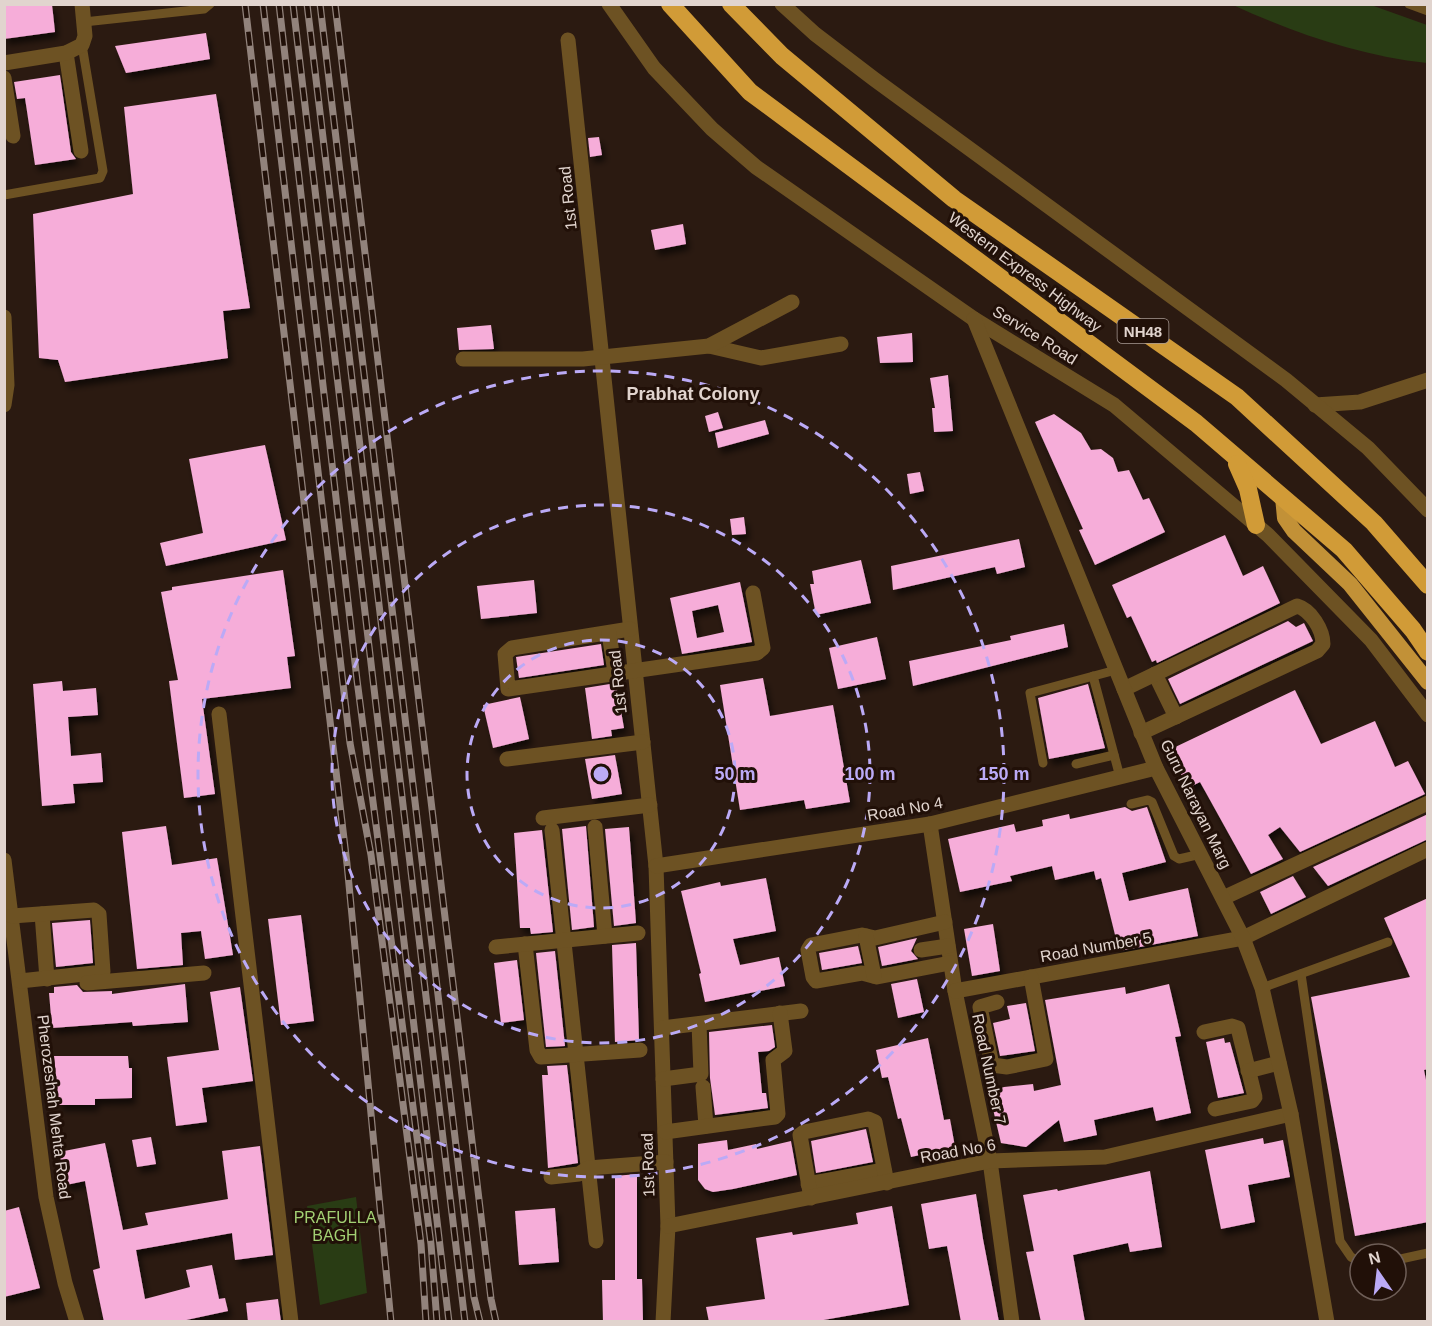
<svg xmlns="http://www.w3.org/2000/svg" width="1432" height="1326" font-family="Helvetica,sans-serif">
<defs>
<filter id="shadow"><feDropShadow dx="3.5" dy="6" stdDeviation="3" flood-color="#0009"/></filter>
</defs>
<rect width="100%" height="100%" fill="#2b1a11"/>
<!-- green -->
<g fill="#293c14">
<path d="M1233,5H1371L1427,25V63C1360,56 1294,33 1233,5Z"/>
<path d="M356,1197L367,1293L320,1305L307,1206Z"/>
</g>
<!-- building -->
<g fill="#f6add9" fill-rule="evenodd" filter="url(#shadow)">
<path d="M4,4H52L55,32L4,39Z"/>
<path d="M206,33L210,59L126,73L115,46Z"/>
<path d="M60,75L71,152L76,159L35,165L25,98L17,99L14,82Z"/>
<path d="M216,94L250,308L223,311L228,358L65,382L58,360L39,358L33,214L133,194L124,107Z"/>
<path d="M599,137L602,155L590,157L588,138Z"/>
<path d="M683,224L686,244L655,250L651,230Z"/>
<path d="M491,325L494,349L459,350L457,328Z"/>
<path d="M912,333L913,362L880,363L877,337Z"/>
<path d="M948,375L953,431L934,432L932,408H935L930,378Z"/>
<path d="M718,412L723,428L709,432L705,416Z"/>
<path d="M1054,414L1081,433L1091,450L1101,449L1113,458L1118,472L1129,470L1143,500L1149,498L1165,532L1095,565L1079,530L1083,529L1035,422Z"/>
<path d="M765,420L769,434L718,448L715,433Z"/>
<path d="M265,445L286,540L166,566L160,543L203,533L189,459Z"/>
<path d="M920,472L924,491L910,494L907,474Z"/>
<path d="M744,517L746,534L732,535L730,519Z"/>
<path d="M1225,535L1243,576L1263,566L1280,603L1157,663L1156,660L1152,662L1131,616L1127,618L1112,585Z"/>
<path d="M1019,539L1025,567L997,574L995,567L893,590L891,566Z"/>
<path d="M861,560L871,603L816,615L810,584H814L812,571Z"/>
<path d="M283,570L295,656L287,657L291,688L202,699L215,794L184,798L169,681L178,680L161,592L172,590V587Z"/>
<path d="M534,580L537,613L481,619L477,586Z"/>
<path d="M740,582L752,642L682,654L670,598ZM718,605L724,632L697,638L692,611Z"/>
<path d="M1288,621L1296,627L1304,623L1313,641L1180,704L1168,679Z"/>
<path d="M1064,624L1068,647L913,686L909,661L1011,640L1010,636Z"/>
<path d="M877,637L886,679L838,689L829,648Z"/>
<path d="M601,644L604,665L519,678L516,657Z"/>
<path d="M763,678L770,716L833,705L850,802L806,809L804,800L740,810L720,685Z"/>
<path d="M62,681L63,691L96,688L98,715L68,717L71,756L101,753L103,782L73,784L75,803L42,806L33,684Z"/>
<path d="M616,683L624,728L611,730L612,736L592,739L585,688Z"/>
<path d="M1088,684L1105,748L1049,759L1038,698Z"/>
<path d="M1295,690L1321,744L1375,721L1395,767L1408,761L1425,794L1300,852L1280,827L1268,835L1283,859L1251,874L1200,782L1188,788L1169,750Z"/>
<path d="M520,697L529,739L493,748L483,705Z"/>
<path d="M615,755L622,794L592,799L585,759Z"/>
<path d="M1125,807L1132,811L1147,807L1166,862L1122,873L1129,901L1188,888L1198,936L1119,951L1101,878L1096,880L1094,871L1055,880L1052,866L1010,876L1012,881L960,892L948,839L1014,824L1016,832L1043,826L1042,820L1069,814L1070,819Z"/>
<path d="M1428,814V839L1328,886L1313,867Z"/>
<path d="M166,826L172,865L217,858L233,955L205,959L201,931L181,933L183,965L137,969L122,832Z"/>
<path d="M586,826L594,927L572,930L562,829Z"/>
<path d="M629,827L636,923L614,926L605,829Z"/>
<path d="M542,830L553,932L531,934L530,928H520L514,833Z"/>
<path d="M1293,876L1306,897L1271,914L1260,892Z"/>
<path d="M766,878L776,931L733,939L740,965L779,957L785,986L705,1002L699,974L701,973L681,891L720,882L721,886Z"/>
<path d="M1428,898V1069L1424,1070L1428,1090V1222L1355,1236L1311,997L1410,977L1384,918Z"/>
<path d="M301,915L314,1021L281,1025L268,919Z"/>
<path d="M90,920L93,963L56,967L52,923Z"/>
<path d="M993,924L1000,971L972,976L964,929Z"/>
<path d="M917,938L911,951L918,959L882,966L878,947Z"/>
<path d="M636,943L639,1040L615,1042L612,945Z"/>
<path d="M858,946L862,963L822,970L819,953Z"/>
<path d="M555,951L565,1046L546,1047L536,953Z"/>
<path d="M517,960L524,1020L501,1023L494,963Z"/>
<path d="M917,979L924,1012L898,1018L891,984Z"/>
<path d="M185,984L188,1022L133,1026L132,1022L52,1028L49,993H54V987L77,985L83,992L112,991V994Z"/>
<path d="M1169,984L1181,1036L1175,1037L1191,1113L1156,1121L1153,1107L1094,1120L1097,1135L1064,1142L1059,1120L1026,1147L1001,1143L989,1092L1004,1087L1033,1084L1034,1091L1061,1085L1045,1000L1125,987L1126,994Z"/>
<path d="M240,987L253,1081L202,1088L207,1122L176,1126L167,1057L219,1050L210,992Z"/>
<path d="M1026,1003L1035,1051L1000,1056L993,1023L1010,1019L1007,1006Z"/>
<path d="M772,1025L775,1047L769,1051L758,1052L762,1093H766L768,1108L715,1115L710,1078L709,1032Z"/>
<path d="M928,1038L944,1120L950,1119L955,1147L911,1157L901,1118L898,1119L888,1077L882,1078L876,1050Z"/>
<path d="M1224,1038L1225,1043L1230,1042L1244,1093L1218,1098L1206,1042Z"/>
<path d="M54,1056H128L129,1068H132V1098L95,1099V1105H59Z"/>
<path d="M567,1065L578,1163L548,1168L542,1075H548L547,1066Z"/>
<path d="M866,1129L873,1162L816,1173L811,1141Z"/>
<path d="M151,1137L156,1164L137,1167L132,1140Z"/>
<path d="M1263,1138L1264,1144L1283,1140L1290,1177L1248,1185L1255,1222L1221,1229L1205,1150Z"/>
<path d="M727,1140L728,1150L756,1144L757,1149L791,1141L797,1175L733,1189L713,1192L705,1189L698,1180V1144Z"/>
<path d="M105,1143L123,1230L148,1225L145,1213L228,1199L222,1151L260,1146L273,1255L235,1260L232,1233L136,1250L145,1299L190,1287L186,1270L212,1265L219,1299L225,1298L228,1311L177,1322H104L93,1270L100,1268L85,1181L66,1185L59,1152Z"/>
<path d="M1150,1171L1162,1247L1130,1252L1128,1243L1073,1255L1085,1322H1041L1026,1252L1034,1251L1023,1195L1057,1189L1058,1191Z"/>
<path d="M637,1174V1279H642L643,1322H603L602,1280H615V1176Z"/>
<path d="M976,1194L983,1239L999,1322H961L947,1246L929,1249L921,1204Z"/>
<path d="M892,1206L909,1305L812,1322H709L706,1307L765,1299L756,1238L792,1232L793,1235L858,1224L856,1213Z"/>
<path d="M19,1207L40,1288L4,1297V1211Z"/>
<path d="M555,1208L559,1262L519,1265L515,1211Z"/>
<path d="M278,1299L281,1322H248L246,1303Z"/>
</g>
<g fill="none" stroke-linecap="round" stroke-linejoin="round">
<!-- service -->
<g stroke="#6d5223" stroke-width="9">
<path d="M1409,4L1428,11"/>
<path d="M84,22L204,9L210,4"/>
<path d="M4,195L100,178L103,171L82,45"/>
<path d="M1093,676L1120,777"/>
<path d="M1043,763L1030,693L1116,670"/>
<path d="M1076,764L1114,755"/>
<path d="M1131,804L1148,800L1152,802L1174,856L1179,859L1201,854"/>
<path d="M1301,974L1340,1241L1351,1257L1360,1262"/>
<path d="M1262,988L1388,942"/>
<path d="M1396,1260L1428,1253"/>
</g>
<!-- minor -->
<g stroke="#6d5223" stroke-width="15">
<path d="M568,40L656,866L668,1226L663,1322"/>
<path d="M66,53L81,151"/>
<path d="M4,63L66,53L82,45L85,36L82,4"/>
<path d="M4,78L13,136"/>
<path d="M4,317L7,385L4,405"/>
<path d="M709,346L761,358L841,344"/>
<path d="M463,359H583L709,346L792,302"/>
<path d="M1315,405L1360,402L1428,380"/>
<path d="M630,629L512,648L505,654L508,689L757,653L763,648L753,593"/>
<path d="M609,633L615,673"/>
<path d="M1155,674L1176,717"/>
<path d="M1124,689L1297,606C1311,610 1323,630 1323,644L1317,651L1141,733"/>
<path d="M219,714L291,1322"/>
<path d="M507,759L643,742"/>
<path d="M543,818L650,805"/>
<path d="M930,824L955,991L990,1161L1012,1322"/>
<path d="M595,827L605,936"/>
<path d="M552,830L596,1241"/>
<path d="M4,860L46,1197L65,1283L77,1322"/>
<path d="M656,866L930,824L1156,768"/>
<path d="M1223,898L1428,803"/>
<path d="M42,914L47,979"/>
<path d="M12,916L94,910L99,914L103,972L20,981"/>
<path d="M945,922L875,938L862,935L811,945L808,950L813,977L816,981L862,973L877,977L950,963"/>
<path d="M866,936L874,976"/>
<path d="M525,944L537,1050L541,1057L640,1050"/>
<path d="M496,947L638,933"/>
<path d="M921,950L948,946"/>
<path d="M87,983L204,973"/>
<path d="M955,991L1243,938L1428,849"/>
<path d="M997,1002L980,1007L992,1065L1007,1067L1046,1059L1031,977"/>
<path d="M662,1028L801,1011"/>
<path d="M1204,1032L1232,1026L1238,1028L1255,1097L1252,1101L1215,1109"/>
<path d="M1248,1071L1279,1063"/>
<path d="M663,1079L701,1074L699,1024"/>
<path d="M703,1087L706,1126"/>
<path d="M665,1132L775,1117L778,1114L773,1060L785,1051L780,1013"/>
<path d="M551,1177L579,1174L588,1168L666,1162"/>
<path d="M808,1184L884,1170"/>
<path d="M811,1198L800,1135L804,1132L868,1119L875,1122L887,1183"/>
<path d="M668,1226L990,1161L1105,1157L1291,1114"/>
</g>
<!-- tertiary -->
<g stroke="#6d5223" stroke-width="15">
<path d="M609,4L654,68L712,129L756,167L974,319L1114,405L1268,535L1371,640L1428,715"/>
<path d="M782,4L815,34L874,79L1286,380L1368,448L1428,510"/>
<path d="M974,319L1156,768L1243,938L1262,988L1291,1114L1327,1322"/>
</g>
<!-- trunk -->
<path stroke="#c29137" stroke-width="16" d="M1283,497L1285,518L1294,531L1350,584L1428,682"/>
<!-- motorway -->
<g stroke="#d19b37" stroke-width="18">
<path d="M670,4L750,92L1196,423L1344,550L1413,630L1428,652"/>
<path d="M731,4L782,56L954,199L1237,397L1374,523L1428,585"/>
<path d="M1237,464L1248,489L1256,525"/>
</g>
<!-- rail casing -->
<g stroke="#92837c" stroke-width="7">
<g id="rail">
<path d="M245,4L347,864L391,1322"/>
<path d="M263,4L350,743L371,855L421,1244L426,1322"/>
<path d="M279,4L357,680L431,1244L437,1322"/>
<path d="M293,4L449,1322"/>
<path d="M307,4L465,1322"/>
<path d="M320,4L474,1297L480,1322"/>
<path d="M335,4L491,1299L496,1322"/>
</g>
</g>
<!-- rail -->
<use href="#rail" stroke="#211008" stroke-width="4.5" stroke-dasharray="14" stroke-linecap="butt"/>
</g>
<!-- distance rings -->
<g fill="none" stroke="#bbaaf6" stroke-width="3" stroke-dasharray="10 8">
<circle cx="601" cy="774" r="134"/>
<circle cx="601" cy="774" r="269"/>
<circle cx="601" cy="774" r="403"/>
</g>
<g text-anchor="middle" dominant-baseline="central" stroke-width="6" stroke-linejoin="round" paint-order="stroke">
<!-- shield labels -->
<rect fill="#211008" stroke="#a79993" stroke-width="1.5" x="1117.5" y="319" width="51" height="24" rx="4.5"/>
<g font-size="15" font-weight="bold" fill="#e1d4ce">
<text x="1143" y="331">NH48</text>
</g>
<!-- street labels -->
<g font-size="16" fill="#e1d4ce" stroke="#211008">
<text transform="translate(568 198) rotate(-96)">1st Road</text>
<text transform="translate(1025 272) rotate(37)">Western Express Highway</text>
<text transform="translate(1035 335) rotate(32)">Service Road</text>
<text transform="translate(618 682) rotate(-96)">1st Road</text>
<text transform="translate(1196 804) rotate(64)">Guru Narayan Marg</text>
<text transform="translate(905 809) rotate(-10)">Road No 4</text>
<text transform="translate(1096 947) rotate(-10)">Road Number 5</text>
<text transform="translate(989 1069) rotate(78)">Road Number 7</text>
<text transform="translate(54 1107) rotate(83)">Pherozeshah Mehta Road</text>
<text transform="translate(958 1151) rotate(-10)">Road No 6</text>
<text transform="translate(648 1165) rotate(-92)">1st Road</text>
</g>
<!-- park labels -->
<g font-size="16" fill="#a2d073" stroke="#211008">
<text x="335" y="1217">PRAFULLA<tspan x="335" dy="18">BAGH</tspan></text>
</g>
<!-- neighbourhood labels -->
<g font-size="18" font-weight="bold" fill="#e1d4ce" stroke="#211008">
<text x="693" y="394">Prabhat Colony</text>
</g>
</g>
<circle cx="601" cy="774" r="9" fill="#bbaaf6" stroke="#211008" stroke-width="3"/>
<g font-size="18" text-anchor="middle" font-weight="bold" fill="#bbaaf6" stroke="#211008" stroke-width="6" stroke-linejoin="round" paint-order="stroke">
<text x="735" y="780">50 m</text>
<text x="870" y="780">100 m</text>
<text x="1004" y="780">150 m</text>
</g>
<!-- border -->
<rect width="1432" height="1326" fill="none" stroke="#e1d4ce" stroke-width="12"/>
<!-- north arrow -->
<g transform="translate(1378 1272) rotate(346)"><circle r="28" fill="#211008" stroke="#6e5e57" stroke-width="1.5"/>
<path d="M0-4.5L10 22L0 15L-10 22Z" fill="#bbaaf6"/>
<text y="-9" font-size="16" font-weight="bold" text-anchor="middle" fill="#e1d4ce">N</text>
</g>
</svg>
